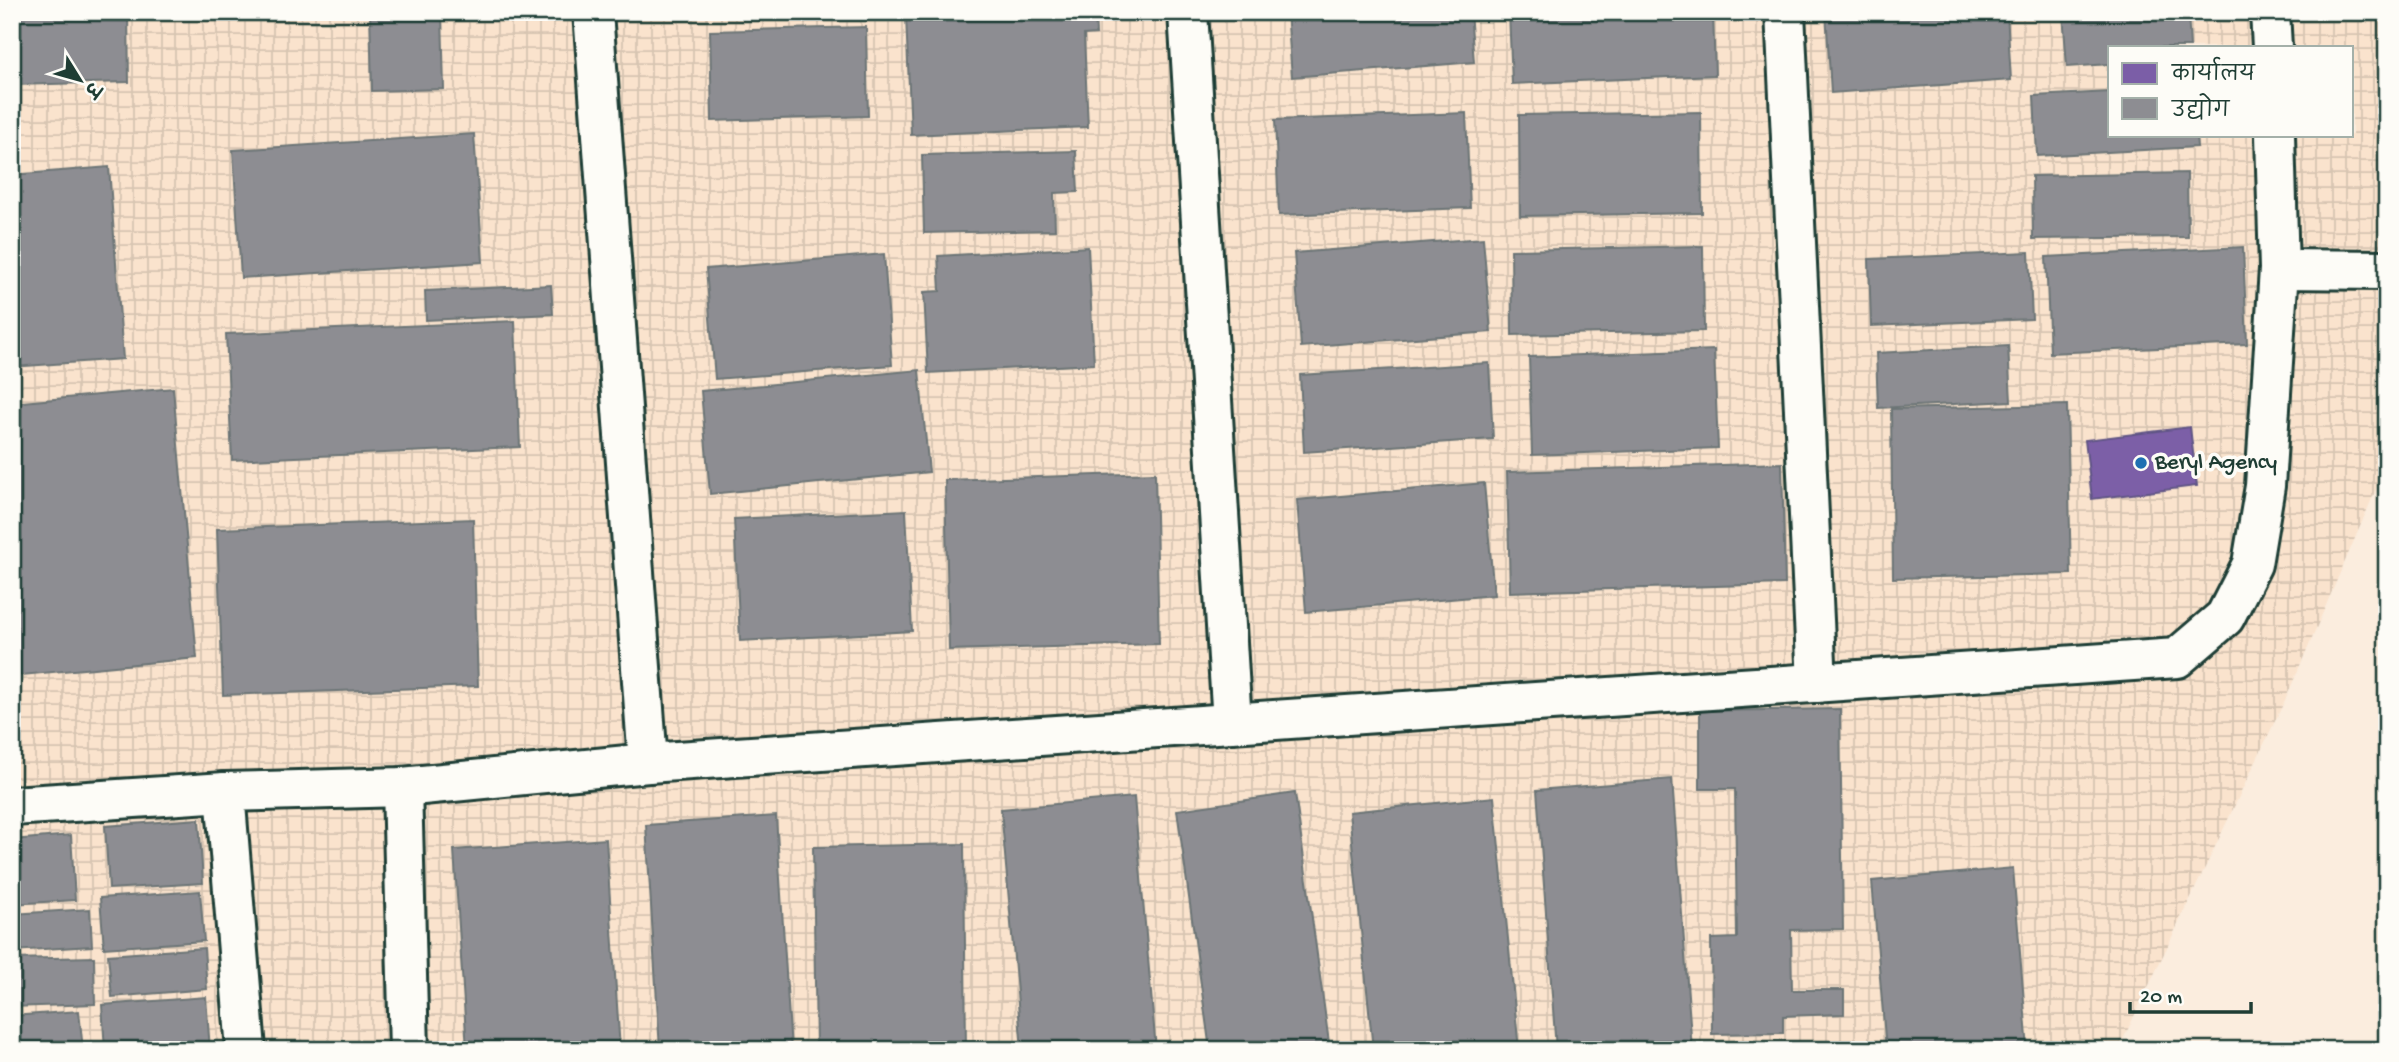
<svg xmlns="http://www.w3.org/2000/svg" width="2399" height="1062" font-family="'Gochi Hand','Playpen Sans Deva',sans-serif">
<defs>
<pattern id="industrial-grid" width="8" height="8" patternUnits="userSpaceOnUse" patternTransform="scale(1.75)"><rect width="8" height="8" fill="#fae3cd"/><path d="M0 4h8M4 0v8" fill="none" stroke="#d6c4b1"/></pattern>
</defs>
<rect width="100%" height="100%" fill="#fbedde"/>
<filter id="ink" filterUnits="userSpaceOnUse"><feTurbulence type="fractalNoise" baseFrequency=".0143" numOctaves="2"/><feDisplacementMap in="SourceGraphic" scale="14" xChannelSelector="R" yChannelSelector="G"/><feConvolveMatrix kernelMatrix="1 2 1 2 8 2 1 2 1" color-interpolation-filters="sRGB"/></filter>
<g filter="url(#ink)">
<!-- industrial -->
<path fill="url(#industrial-grid)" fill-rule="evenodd" d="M12,12H2387V464L2286,698L2118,1050H12ZM2110,47H2352V135H2110Z"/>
<!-- offices -->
<path fill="#7b5ea7" stroke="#5f5484" stroke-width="2" d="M2190,427L2197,486L2092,499L2085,440Z"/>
<!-- industry -->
<g fill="#8d8d92" stroke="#6c7576" stroke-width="2">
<path d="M12,12H128L129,82L12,85Z"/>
<path d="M370,12H442L444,89L372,91Z"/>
<path d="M981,12H1095L1096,34L1084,35L1088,127L911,135L906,16Z"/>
<path d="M1287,12H1470L1474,62L1292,77Z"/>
<path d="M1509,12H1713L1715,75L1512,84Z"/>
<path d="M1826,12H2007L2011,80L1831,93Z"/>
<path d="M2079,12H2188L2190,47H2110V64L2067,67L2063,13Z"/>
<path d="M866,27L868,116L712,121L710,31Z"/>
<path d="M2110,92V135H2196L2197,147L2037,156L2034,96Z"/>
<path d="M1701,112L1702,213L1520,216L1519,115Z"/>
<path d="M1466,113L1470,208L1279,215L1275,120Z"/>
<path d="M474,134L483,262L241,278L233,150Z"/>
<path d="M1076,151L1078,192L1054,193L1055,230L924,233L922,155Z"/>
<path d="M109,167L123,359L12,367V175Z"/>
<path d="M2187,173L2188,237L2033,239L2032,176Z"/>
<path d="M1483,238L1491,332L1301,347L1294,253Z"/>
<path d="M1703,246L1704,331L1512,335L1511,250Z"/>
<path d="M1088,247L1094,364L928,373L924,292L940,291L938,256Z"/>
<path d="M2243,247L2247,344L2050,353L2046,257Z"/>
<path d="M2029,252L2032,319L1871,326L1869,259Z"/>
<path d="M884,254L892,365L715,379L706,269Z"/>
<path d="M551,285L553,314L426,320L425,291Z"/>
<path d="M515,321L520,447L232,460L226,334Z"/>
<path d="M2008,346L2011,401L1878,408L1876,353Z"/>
<path d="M1714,350L1718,448L1532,455L1529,357Z"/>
<path d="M1489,363L1493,439L1304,452L1300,375Z"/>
<path d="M919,370L929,472L710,494L701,391Z"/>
<path d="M173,388L197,658L12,676V403Z"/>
<path d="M2067,405L2071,574L1893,578L1891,409Z"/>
<path d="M1782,463L1785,584L1510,592L1507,472Z"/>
<path d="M1155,473L1159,644L949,650L945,480Z"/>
<path d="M1484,483L1494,595L1306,612L1297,500Z"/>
<path d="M906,510L912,631L740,641L734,519Z"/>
<path d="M473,519L478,686L223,695L217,529Z"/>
<path d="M1840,709L1843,929L1791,930L1792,990H1844V1014L1783,1016V1033L1712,1034L1711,939L1737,938L1735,789H1700V711Z"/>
<path d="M1672,779L1692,1050H1556L1537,790Z"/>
<path d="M1295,793L1330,1050H1210L1177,810Z"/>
<path d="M1134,797L1156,1050H1022L1001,809Z"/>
<path d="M1494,797L1519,1050H1373L1349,812Z"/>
<path d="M776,816L791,1050H660L646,825Z"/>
<path d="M199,819L203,883L109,889L105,826Z"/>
<path d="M71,835L75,900L12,904V840Z"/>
<path d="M606,839L620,1050H467L454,850Z"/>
<path d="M964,844L966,1050H816L813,847Z"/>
<path d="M2013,868L2028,1050H1886L1872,881Z"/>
<path d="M200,891L204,941L104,948L100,898Z"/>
<path d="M90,909L92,946L12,951V914Z"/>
<path d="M204,948L207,989L112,997L108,955Z"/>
<path d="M94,957L95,1004L12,1007V959Z"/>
<path d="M206,997L210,1050H105L102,1005Z"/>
<path d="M79,1011L83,1050H12V1016Z"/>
</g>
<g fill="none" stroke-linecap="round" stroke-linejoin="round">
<!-- minor casing -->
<g stroke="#1f3d34" stroke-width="44">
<g id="minor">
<path d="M593,12L648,763"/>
<path d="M1188,12L1232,723"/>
<path d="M1785,12L1817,683"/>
<path d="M2270,12L2272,47"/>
<path d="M2279,269L2387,270"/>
<path d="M402,787L409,1050"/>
<path d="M225,792L246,1050"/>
<path d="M12,806L225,792L402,787L648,763L2177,658L2225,617L2252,564L2265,486L2279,269L2275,135"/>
</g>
</g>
<!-- minor -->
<use href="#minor" stroke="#fdfcf7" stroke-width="38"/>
</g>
</g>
<!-- markers -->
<circle fill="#1f6fb2" stroke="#fdfcf7" stroke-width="2.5" cx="2141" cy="463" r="7"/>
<g text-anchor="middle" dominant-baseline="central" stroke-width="7" stroke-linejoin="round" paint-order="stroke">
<!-- poi labels -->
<g font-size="23" fill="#1f3d34" stroke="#fdfcf7" text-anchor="start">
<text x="2155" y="463">Beryl Agency</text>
</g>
</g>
<!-- margin -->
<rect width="2399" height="1062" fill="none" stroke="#fdfcf7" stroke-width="42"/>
<rect x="21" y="21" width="2357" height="1020" fill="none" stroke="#1f3d34" stroke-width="2.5" filter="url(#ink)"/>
<!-- legend -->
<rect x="2108" y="46" width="245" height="91" fill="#fdfcf7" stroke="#a4b0a9" stroke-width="2"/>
<rect x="2122" y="63" width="35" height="21" fill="#7b5ea7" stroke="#a4b0a9" stroke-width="2"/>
<text x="2172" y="80" font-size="21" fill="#1f3d34">कार्यालय</text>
<rect x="2122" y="98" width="35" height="21" fill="#8d8d92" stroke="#a4b0a9" stroke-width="2"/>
<text x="2172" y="116" font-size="21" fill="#1f3d34">उद्योग</text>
<!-- north arrow -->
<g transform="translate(80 80) rotate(127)" stroke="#fdfcf7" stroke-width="5" paint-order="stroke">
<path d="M0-5L12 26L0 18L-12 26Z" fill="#1f3d34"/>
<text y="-10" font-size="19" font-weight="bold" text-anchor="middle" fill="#1f3d34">उ</text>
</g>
<!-- scale -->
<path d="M2130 1002v10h121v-10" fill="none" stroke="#1f3d34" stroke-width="3.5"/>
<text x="2140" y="1002" font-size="21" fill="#1f3d34" stroke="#fdfcf7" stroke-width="5" paint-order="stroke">20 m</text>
</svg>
